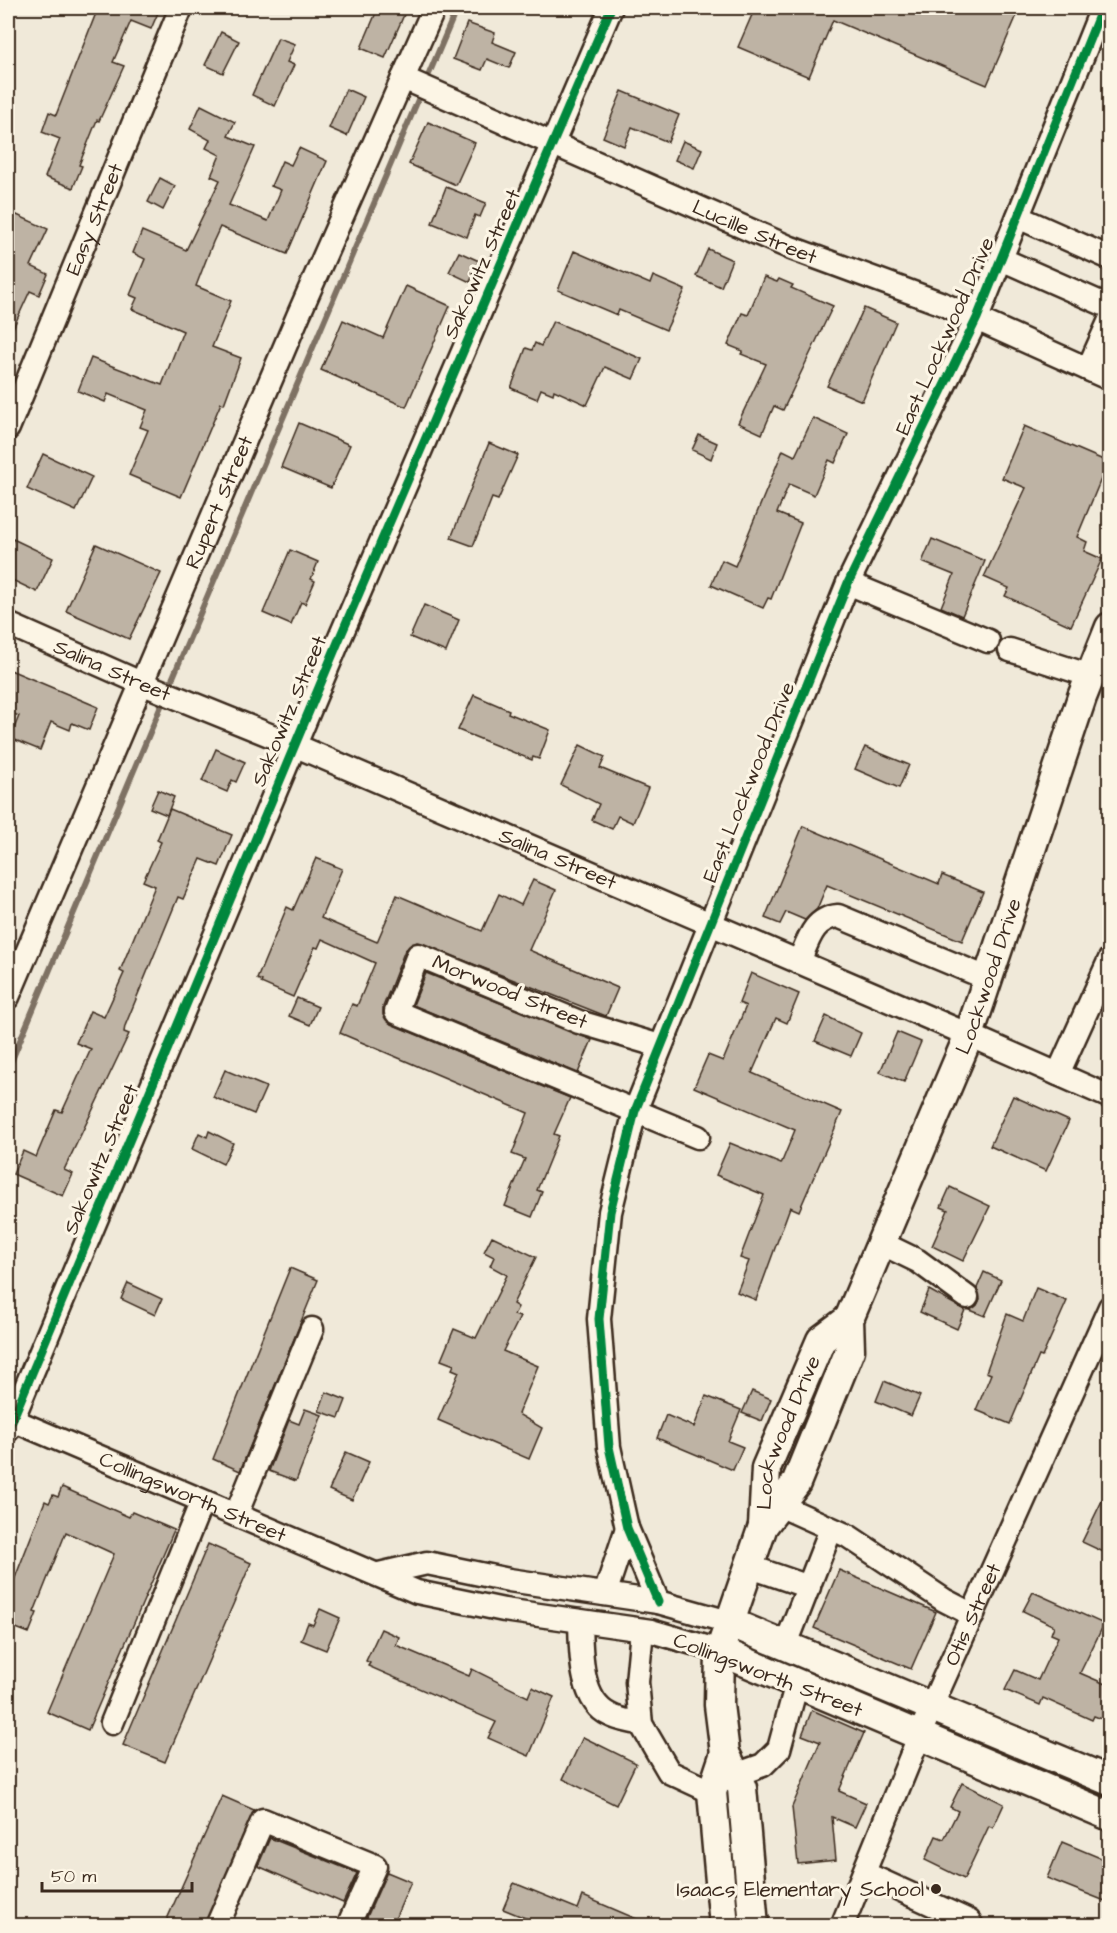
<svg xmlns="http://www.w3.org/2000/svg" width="1117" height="1933" font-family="'Architects Daughter',sans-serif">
<rect width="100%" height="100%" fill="#f0e9d9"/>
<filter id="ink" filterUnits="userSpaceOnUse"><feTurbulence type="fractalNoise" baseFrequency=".0167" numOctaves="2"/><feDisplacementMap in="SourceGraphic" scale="12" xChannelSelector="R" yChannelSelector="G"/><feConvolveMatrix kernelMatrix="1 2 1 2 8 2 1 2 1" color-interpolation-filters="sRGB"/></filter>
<g filter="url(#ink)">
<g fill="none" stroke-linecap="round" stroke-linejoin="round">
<!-- stream -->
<g stroke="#7e7163" stroke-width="6">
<path d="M168,689L457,8"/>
<path d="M8,1069L164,699"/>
</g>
</g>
<!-- building -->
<g fill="#beb3a4" stroke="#3b2a1e" stroke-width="1.5">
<path d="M98,8H160L151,29L131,21L113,62L124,66L99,121L97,120L79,165L82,166L73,188L45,177L60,139L42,132L49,112L56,115Z"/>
<path d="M378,8H407L385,58L361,48Z"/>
<path d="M755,8H1020L987,85L833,20L809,77L738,47Z"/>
<path d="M467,23L495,33L492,42L516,52L509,68L487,59L482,70L453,59Z"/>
<path d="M221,32L239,41L223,73L205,65Z"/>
<path d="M278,38L295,44L287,62L294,65L275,106L252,95Z"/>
<path d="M346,89L364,97L347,136L329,128Z"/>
<path d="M622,91L679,115L668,142L632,127L624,146L603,137Z"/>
<path d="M201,105L235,122L228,136L255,147L229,205L268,221L281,190L271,186L282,161L291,165L299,148L327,161L287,254L220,227L213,242L196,286L231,301L212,347L241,358L224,404L221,403L181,497L129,475L148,430L140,427L147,410L108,394L105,402L78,391L91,358L162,385L183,331L132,309L137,298L130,295L145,259L133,253L142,231L186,250L220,180L211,176L220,155L206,148L210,140L190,129Z"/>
<path d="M428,122L475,143L456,185L409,164Z"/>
<path d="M683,141L702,149L694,168L675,160Z"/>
<path d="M160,178L175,186L163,210L148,202Z"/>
<path d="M446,187L486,203L480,217L475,215L467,237L432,223Z"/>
<path d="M8,211L48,229L31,266L48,274L39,295L30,291L8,339Z"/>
<path d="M708,249L732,260L721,287L696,276Z"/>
<path d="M574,251L650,284L653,276L685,290L666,330L619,310L617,315L558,290Z"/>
<path d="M459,252L479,261L470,282L449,272Z"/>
<path d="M764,277L777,282L779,279L793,285L791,288L833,306L783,410L774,406L762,434L738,423L766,364L741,354L743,351L728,345L742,313L748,315Z"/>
<path d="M406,286L450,306L406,407L321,370L343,320L383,338Z"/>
<path d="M864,308L896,322L862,401L827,386Z"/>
<path d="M553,321L642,359L633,379L605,367L587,405L554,390L553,394L541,389L537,399L511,388L526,348L532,350L535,343L541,346Z"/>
<path d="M813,418L848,434L835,463L829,460L814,495L789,484L777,513L801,523L771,599L768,598L763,608L711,585L722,560L735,566L783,450L795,456Z"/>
<path d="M299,423L350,445L331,488L281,467Z"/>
<path d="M1024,426L1108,462L1077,537L1087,542L1084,551L1102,559L1071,626L1005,596L1009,588L984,577L1026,488L1002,478Z"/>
<path d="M699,435L717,443L711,459L692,450Z"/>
<path d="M489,443L518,455L498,500L492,498L473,546L451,538Z"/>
<path d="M43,454L92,477L76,511L27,489Z"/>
<path d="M13,539L53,558L37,592L8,578V552Z"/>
<path d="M932,539L985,561L962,616L941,607L954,575L922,562Z"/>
<path d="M96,544L161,573L129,639L66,611Z"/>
<path d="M290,550L318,562L311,579L315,581L305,604L301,602L291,625L263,613Z"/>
<path d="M424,605L459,620L446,652L410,637Z"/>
<path d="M8,669L98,707L89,730L72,723L70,730L51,722L40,750L10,738L19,716L8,712Z"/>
<path d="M474,695L509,710L508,713L550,730L539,759L533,757L532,760L458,730Z"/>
<path d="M580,745L605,757L600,768L648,788L633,823L618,816L612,829L592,820L599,804L561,785Z"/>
<path d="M865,747L909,765L899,788L855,769Z"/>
<path d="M216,749L245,762L236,782L232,780L227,792L202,781Z"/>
<path d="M158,790L174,797L167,815L150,808Z"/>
<path d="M170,809L232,835L219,866L201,859L183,899L178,897L125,1026L124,1032L129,1034L64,1170L73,1174L63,1196L13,1174L23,1151L36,1157L56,1110L62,1112L91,1049L76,1043L90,1011L104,1017L124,973L120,971L155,886L143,881L161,842L157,840Z"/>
<path d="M803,826L939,884L942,875L983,892L962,941L827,885L817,909L805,920L786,912L780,924L765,918Z"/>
<path d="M316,858L342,869L321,918L377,942L397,895L482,931L499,894L521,905L533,880L556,890L529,950L618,988L606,1016L417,942L405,950L383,1007V1015L391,1024L570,1098L554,1134L559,1136L537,1190L542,1192L532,1217L505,1206L525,1159L512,1154L528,1113L340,1033L352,1004L357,1006L375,963L322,939L318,948L315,947L293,997L261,983L262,981L257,979L287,907L293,910Z"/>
<path d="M426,973L592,1040L578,1073L413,1005Z"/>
<path d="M751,973L799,994L787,1023L776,1018L752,1073L842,1112L799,1211L790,1207L756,1300L737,1292L749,1261L740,1258L764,1195L716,1175L730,1143L781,1164L795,1130L694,1087L708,1055L723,1061L746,1006L739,1003Z"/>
<path d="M297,998L318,1007L310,1025L289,1016Z"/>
<path d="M826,1016L861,1033L851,1056L815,1041Z"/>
<path d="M897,1032L921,1042L904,1082L880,1072Z"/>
<path d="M225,1070L266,1087L254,1114L213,1097Z"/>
<path d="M1013,1096L1069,1121L1046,1171L990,1146Z"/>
<path d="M209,1131L233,1143L223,1164L192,1149L199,1133L207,1137Z"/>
<path d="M950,1187L990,1206L963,1261L932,1246L948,1210L941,1207Z"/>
<path d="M492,1236L536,1257L513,1304L518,1307L514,1315L520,1317L503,1351L538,1366L518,1414L542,1428L529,1459L438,1420L459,1372L452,1369L454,1365L441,1360L454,1329L476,1338L507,1275L490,1266L494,1257L484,1252Z"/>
<path d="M290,1268L318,1280L240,1471L213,1459Z"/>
<path d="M984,1272L1001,1280L985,1316L970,1310L977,1305L980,1299L977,1288Z"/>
<path d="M128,1283L162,1299L155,1315L121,1299Z"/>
<path d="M1036,1288L1067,1301L1042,1357L1039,1356L1010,1424L976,1410L991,1374L986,1372L1007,1314L1023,1321Z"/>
<path d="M929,1290L965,1310L957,1329L920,1312Z"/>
<path d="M884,1381L920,1396L911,1416L876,1401Z"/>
<path d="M752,1391L771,1399L762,1421L742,1413Z"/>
<path d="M326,1392L346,1400L339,1418L319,1411Z"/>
<path d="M706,1396L741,1410L728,1441L743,1447L733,1470L657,1438L666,1415L694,1427Z"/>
<path d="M305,1409L322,1415L296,1481L269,1471L289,1420L299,1424Z"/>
<path d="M346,1452L369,1462L352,1500L329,1490Z"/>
<path d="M1110,1484V1555L1082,1542Z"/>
<path d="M62,1487L129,1517L132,1512L174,1530L88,1730L47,1712L114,1554L66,1532L34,1612L37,1613L29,1633L8,1625V1586L11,1588L45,1501L49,1503L53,1495L58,1497Z"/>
<path d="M208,1544L251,1563L165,1762L123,1745Z"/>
<path d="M839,1570L936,1612L911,1669L814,1628Z"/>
<path d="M1033,1592L1104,1624L1080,1673L1110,1686V1722L1094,1716L1092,1720L1043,1698L1040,1705L1005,1690L1015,1670L1038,1680L1058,1637L1051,1634L1054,1626L1023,1611Z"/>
<path d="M320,1609L340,1618L326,1650L301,1640L308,1623L313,1625Z"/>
<path d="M381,1629L399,1637L396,1645L469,1676L472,1669L528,1697L532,1687L554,1697L529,1756L488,1738L496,1722L368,1666L370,1663L366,1661Z"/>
<path d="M812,1710L864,1733L839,1791L866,1803L855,1827L832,1817L836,1860L798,1864L792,1807L820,1742L802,1735Z"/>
<path d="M583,1737L636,1763L616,1805L563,1779Z"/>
<path d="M962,1783L1004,1804L993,1828L989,1826L964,1879L925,1860L936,1836L944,1839L958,1811L950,1807Z"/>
<path d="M222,1796L254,1810L204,1926H164Z"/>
<path d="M270,1838L357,1873L343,1903L258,1866Z"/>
<path d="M1062,1842L1110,1862V1890L1105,1901L1047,1878Z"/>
<path d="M387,1872L411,1882L392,1926H363Z"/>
<path d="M514,1883L578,1909L583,1896L653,1926H545L503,1909Z"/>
</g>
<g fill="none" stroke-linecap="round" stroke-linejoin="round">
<!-- minor casing -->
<g stroke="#3b2a1e" stroke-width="27">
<g id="minor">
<path id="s1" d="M403,78L791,248L943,304L1110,379"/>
<path d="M1018,217L1110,258"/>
<path d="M1001,259L1110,307"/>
<path d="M1088,369L1110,320"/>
<path id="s2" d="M8,428L181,8"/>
<path d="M848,583L988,641"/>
<path id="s3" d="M8,624L141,683L294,745L969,1035L1110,1097"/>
<path d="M1010,650L1091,676"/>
<path d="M799,962C808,941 813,918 838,916L989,979"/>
<path id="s4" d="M8,997L298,316L434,8"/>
<path d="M660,1046L579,1022L418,955L396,1012L698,1137"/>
<path d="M1058,1074L1110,959"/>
<path d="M881,1243L918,1261L967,1297"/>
<path id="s5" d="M8,1418L417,1592L504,1610L651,1631L720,1651"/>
<path d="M8,1430L338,642L611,8"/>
<path d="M779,1505L848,1536L944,1600L973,1615"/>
<path d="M236,1515L312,1329"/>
<path d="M748,1566L809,1587"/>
<path d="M379,1574L427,1563L509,1580L658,1602L729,1622"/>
<path d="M605,1594L627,1528"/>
<path d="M658,1602L627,1528L609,1447L599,1319L610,1212L635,1111L848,583L977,318L1102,8"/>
<path d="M580,1621C581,1649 579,1701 610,1715C619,1720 631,1721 641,1724"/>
<path d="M642,1630L637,1682L641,1724L669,1772L712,1792"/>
<path d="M786,1644L831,1529"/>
<path d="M112,1723L202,1501"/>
<path d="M735,1775L763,1765L779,1749L797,1683"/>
<path d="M864,1873L969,1921L972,1926"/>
<path d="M217,1926L263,1820L375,1866L348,1926"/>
<path id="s6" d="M842,1926L932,1705L1110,1307"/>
</g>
</g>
<!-- major casing -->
<g stroke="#3b2a1e" stroke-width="33">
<g id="major">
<path id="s7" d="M763,1526L766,1468L821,1340L849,1319"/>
<path d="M729,1622L1110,1781"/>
<path d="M720,1651L1110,1816"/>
<path d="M724,1926L712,1792L725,1753"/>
<path id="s8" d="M754,1926L742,1788L725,1753L719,1705L720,1651L763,1526L796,1483L850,1350L849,1319L969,1035L1082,697L1110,627"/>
</g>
</g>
<!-- minor -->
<use href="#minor" stroke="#fcf5e5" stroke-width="22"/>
<!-- major -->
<use href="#major" stroke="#fcf5e5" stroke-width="28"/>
<!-- cycleway casing -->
<g stroke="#fcf5e5" stroke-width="13">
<g id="cycleway">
<path d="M8,1430L338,642L611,8"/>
<path d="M658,1602L627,1528L609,1447L599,1319L610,1212L635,1111L848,583L977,318L1102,8"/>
</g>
</g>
<!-- cycleway -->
<use href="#cycleway" stroke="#00873e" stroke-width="9"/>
</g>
</g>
<!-- markers -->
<circle fill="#3b2a1e" stroke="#fcf5e5" stroke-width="2" cx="936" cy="1889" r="6"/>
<g text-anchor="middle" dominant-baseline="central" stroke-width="6" stroke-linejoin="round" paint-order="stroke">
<!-- street labels -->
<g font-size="21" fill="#3b2a1e" stroke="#fcf5e5">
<text stroke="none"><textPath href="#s2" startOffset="226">Easy Street</textPath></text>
<text stroke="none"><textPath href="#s1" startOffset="384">Lucille Street</textPath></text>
<text transform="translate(482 264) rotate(-66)">Sakowitz Street</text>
<text transform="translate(945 336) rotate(-66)">East Lockwood Drive</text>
<text stroke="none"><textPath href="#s4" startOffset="538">Rupert Street</textPath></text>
<text stroke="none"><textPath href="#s3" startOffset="114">Salina Street</textPath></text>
<text transform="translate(289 711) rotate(-67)">Sakowitz Street</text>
<text transform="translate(749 782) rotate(-68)">East Lockwood Drive</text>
<text stroke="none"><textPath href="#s3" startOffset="598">Salina Street</textPath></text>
<text stroke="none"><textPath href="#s8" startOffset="1011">Lockwood Drive</textPath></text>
<text transform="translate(510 992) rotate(22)">Morwood Street</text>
<text transform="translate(101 1159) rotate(-67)">Sakowitz Street</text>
<text stroke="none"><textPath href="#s7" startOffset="98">Lockwood Drive</textPath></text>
<text stroke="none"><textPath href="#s5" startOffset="201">Collingsworth Street</textPath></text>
<text stroke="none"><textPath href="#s6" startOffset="338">Otis Street</textPath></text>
<text transform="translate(768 1675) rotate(21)">Collingsworth Street</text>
</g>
<!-- poi labels -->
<g font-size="21" fill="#3b2a1e" stroke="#fcf5e5" text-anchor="end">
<text x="924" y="1889">Isaacs Elementary School</text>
</g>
</g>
<!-- margin -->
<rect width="1117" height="1933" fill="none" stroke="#fcf5e5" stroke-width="30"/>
<rect x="15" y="15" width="1087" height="1903" fill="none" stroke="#3b2a1e" stroke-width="2" filter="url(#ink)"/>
<!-- scale -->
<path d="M42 1882v9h150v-9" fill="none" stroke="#3b2a1e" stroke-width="3"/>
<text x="51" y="1882" font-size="18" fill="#3b2a1e" stroke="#fcf5e5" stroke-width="4.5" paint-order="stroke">50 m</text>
</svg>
